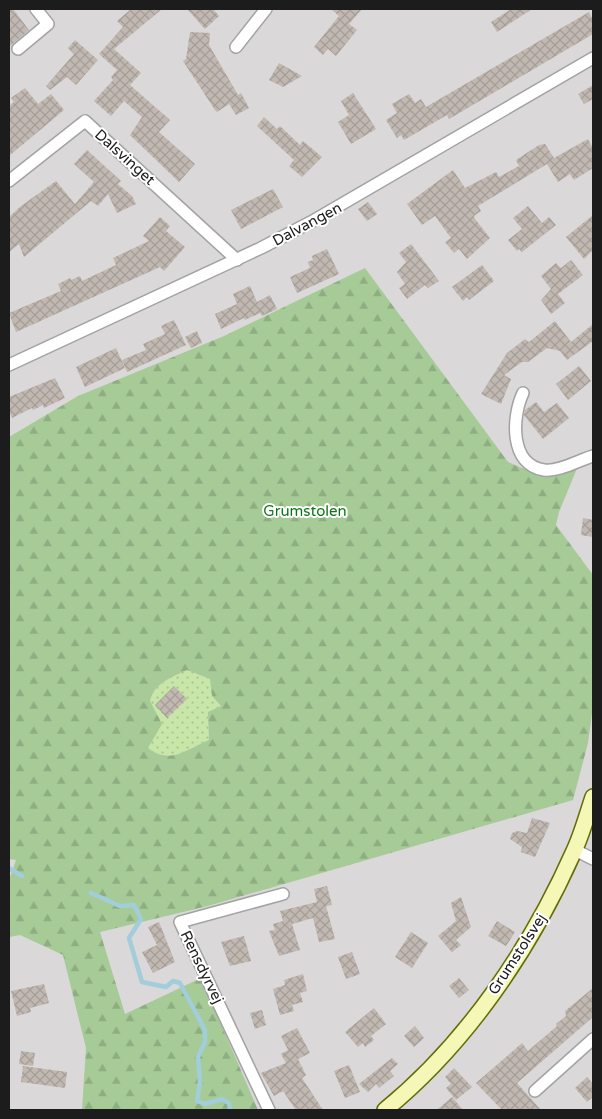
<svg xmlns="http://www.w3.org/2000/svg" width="602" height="1119" font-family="'Varela Round',sans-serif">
<defs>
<pattern id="grass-dots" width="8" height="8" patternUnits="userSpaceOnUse" patternTransform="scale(1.25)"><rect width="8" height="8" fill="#c7e6a8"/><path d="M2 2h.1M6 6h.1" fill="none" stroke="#aac590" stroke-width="1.8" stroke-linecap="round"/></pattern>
<pattern id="forest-firs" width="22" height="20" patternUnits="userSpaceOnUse" patternTransform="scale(1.25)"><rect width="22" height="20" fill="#a6cb97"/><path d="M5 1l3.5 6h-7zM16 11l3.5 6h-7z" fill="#8eae82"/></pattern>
<pattern id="building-cross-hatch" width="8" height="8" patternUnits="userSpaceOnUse" patternTransform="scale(1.25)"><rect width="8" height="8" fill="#c1b8b1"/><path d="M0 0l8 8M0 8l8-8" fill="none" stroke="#a59e98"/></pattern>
</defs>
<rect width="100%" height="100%" fill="#ede9e1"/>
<!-- residential -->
<rect fill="#dad8d8" x="9" y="9" width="584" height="1101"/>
<!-- grass -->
<path fill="url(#grass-dots)" d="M187,670L211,679L212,696L221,706L208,712L209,740C185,750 172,765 148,748L161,725L150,701C154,683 172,677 187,670Z"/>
<!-- forest -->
<path fill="url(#forest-firs)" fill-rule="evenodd" d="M365,268L508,462L538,475L578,466L559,512L556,525L593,575V706L588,743L573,800L208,906L100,932L125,1014L201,978L258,1110H82L86,1048L63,955L20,935L9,937V880L16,860L9,859V437L78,396L224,336ZM187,670L210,679L212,696L221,706L208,712L209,740C185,750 171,765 148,748L162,724L150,701C154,683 172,677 187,670Z"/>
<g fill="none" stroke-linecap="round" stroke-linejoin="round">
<!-- stream -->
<g stroke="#a2cdda" stroke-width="4.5">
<path d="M9,868L22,876"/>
<path d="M91,893L120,906L134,905L141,919L129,938L142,982L166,987L173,981L180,983L205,1030V1042L198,1057L200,1082L197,1101L205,1104L222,1099L229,1103L230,1110"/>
</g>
</g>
<!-- building -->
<g fill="url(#building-cross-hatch)">
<path d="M9,9H13L29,30L9,47Z"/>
<path d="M131,9H162L114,49L141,73L130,85L170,120L159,132L195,164L179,182L130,135L142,117L124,101L111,116L94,101L113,80L111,77L117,70L99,54L123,27L117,21Z"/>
<path d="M187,9H213L219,16L205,29Z"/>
<path d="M331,9H362L349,24L357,30L336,56L328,49L323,55L314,47L339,16Z"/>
<path d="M511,9H532L497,32L491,22Z"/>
<path d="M589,12L593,20V34L449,119L447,115L404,140L401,135L397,138L386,120L397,113L392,104L409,94L415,103L421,99L426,107Z"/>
<path d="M190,32L210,33L209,45L238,95L241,93L249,108L236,115L229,104L217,112L215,110L183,61L186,59Z"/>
<path d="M75,40L98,60L76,85L67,77L50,90L46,86L74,54L68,48Z"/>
<path d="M279,63L302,76L283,87L269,80Z"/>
<path d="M593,85V99L584,104L578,94Z"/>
<path d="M25,88L38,104L51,94L64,110L9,156V106L14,102L11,98Z"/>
<path d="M353,93L376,129L351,144L338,122L349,115L341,101Z"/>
<path d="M264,117L277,129L280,126L300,145L303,141L322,157L302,177L289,166L294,160L257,126Z"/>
<path d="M588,139L593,148V168L574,180L570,174L558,182L547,164L478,206L481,211L474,216L475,219L490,238L467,259L459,249L454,253L445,242L451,238L435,216L422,225L407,204L453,170L465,188L496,172L499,177L519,166L516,160L539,145L545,144L554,158Z"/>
<path d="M87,150L121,181L118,184L132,196L136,204L117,213L108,194L98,206L91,201L24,257L19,244L9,252V217L21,206L56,181L75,204L94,182L74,164Z"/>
<path d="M273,189L283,207L241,229L231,210Z"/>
<path d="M368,202L377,214L367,221L358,209Z"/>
<path d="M528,206L542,223L549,217L556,225L522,252L519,249L517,251L508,240L522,229L513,218Z"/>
<path d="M593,215V250L584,259L566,237Z"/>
<path d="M160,217L170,226L166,231L185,247L164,271L160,267L16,332L9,313L61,291L58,284L70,278L71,280L80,276L82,281L116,265L113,258L149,241L143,236Z"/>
<path d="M411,244L439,281L428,288L425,285L407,299L399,288L405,284L397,272L406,262L399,253Z"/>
<path d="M327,249L339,274L297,293L290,277L310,268L308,262L313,260L312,256Z"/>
<path d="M571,260L583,275L558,294L565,303L551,314L541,300L551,289L541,276L556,263L561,268Z"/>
<path d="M482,265L494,281L469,300L467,297L463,301L452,287Z"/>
<path d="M250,286L257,302L270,295L277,309L262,316L260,313L245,320L244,318L221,329L215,314L237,304L233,294Z"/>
<path d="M174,320L186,345L127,372L122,360L146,350L143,344L165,334L161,326Z"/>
<path d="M555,321L571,342L593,324V341L567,360L560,351L547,348L528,362H522L504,375L511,379L501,404L481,394L507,353L525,339L529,342Z"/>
<path d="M197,331L202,343L191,348L185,337Z"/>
<path d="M116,348L125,368L85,387L76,367Z"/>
<path d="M579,366L591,381L568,400L556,384Z"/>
<path d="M55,378L65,398L44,408L43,405L33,410L32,408L12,418L9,411V397Z"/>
<path d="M536,402L544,412L557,403L569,418L543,439L524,415L525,410Z"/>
<path d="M583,518L593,520V537L581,535Z"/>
<path d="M174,686L187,699L167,718L155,705Z"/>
<path d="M532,818L550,823L535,857L521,852L522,847L510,839L512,833L517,831L527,833Z"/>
<path d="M327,886L332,905L326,906L335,939L319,942L313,918L292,924L300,950L279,956L269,931L275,930L273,924L283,921L280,911L317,902L314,889Z"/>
<path d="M461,897L471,927L456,940L461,945L452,952L438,936L456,921L451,903Z"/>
<path d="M497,921L515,932L506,946L488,936Z"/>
<path d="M159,922L175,962L153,973L142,952L157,945L148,927Z"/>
<path d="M411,932L428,943L412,968L395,957Z"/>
<path d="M244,936L251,961L230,966L221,942Z"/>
<path d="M352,952L360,974L346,979L338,957Z"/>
<path d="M303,974L307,991L300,993L303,1002L292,1005L294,1011L280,1015L273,989L285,985L284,980Z"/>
<path d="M459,978L469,990L459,998L449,986Z"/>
<path d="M44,984L49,1003L30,1008L31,1012L17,1016L11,991Z"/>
<path d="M593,988V1017L517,1083L541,1110H502L476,1083L522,1043L528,1051L557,1026L556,1024L566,1016L565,1011Z"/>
<path d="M374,1008L386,1024L371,1036L374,1040L365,1047L363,1043L358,1047L345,1032Z"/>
<path d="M262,1010L266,1025L255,1029L250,1013Z"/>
<path d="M415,1026L424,1038L414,1047L404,1036Z"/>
<path d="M297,1028L310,1053L298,1059L306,1075L302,1078L323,1110H296L283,1091L274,1096L261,1073L286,1063L281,1054L288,1050L281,1036Z"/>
<path d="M21,1051L35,1053L33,1066L19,1064Z"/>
<path d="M392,1058L398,1064L390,1071L394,1076L379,1088L376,1084L368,1092L359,1084Z"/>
<path d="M349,1065L360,1092L345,1098L334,1071Z"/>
<path d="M23,1066L67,1072L65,1088L21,1082Z"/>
<path d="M454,1068L472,1087L456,1100L446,1088L451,1084L445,1077Z"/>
<path d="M587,1077L593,1084V1097L587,1102L575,1088Z"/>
<path d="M452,1097L463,1110H437Z"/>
</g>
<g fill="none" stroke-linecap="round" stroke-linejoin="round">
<!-- street casing -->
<g stroke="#a3a3a3" stroke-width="14">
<g id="street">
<path d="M236,47L266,9"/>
<path d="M18,49L48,24L36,9"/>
<path d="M9,181L85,121L237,260"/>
<path d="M9,365L261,248L311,222L593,58"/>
<path d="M523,393C512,416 509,465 544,470C559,472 579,460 593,456"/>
<path d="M575,850L593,859"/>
<path d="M535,1091L593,1039"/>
<path d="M269,1110L180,922L283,894"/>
</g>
</g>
<!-- secondary casing -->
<g stroke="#636d08" stroke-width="18">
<path id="secondary" d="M385,1110C467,1043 531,948 574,851C582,834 587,815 593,797"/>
</g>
<!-- street -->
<use href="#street" stroke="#fff" stroke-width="11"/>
<!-- secondary -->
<use href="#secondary" stroke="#f4f7b5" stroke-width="15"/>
</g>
<g text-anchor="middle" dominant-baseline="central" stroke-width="4" stroke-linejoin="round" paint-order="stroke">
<!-- street labels -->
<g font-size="15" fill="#1c1c1c" stroke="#fff">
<text transform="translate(125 157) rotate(42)">Dalsvinget</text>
<text transform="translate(307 224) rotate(-28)">Dalvangen</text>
<text transform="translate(517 954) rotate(-57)">Grumstolsvej</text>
<text transform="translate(202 967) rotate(64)">Rensdyrvej</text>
</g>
<!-- park labels -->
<g font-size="15" fill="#0e7516" stroke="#fff">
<text x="305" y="511">Grumstolen</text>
</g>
</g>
<!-- border -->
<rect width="602" height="1119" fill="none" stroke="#1c1c1c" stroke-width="20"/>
</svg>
